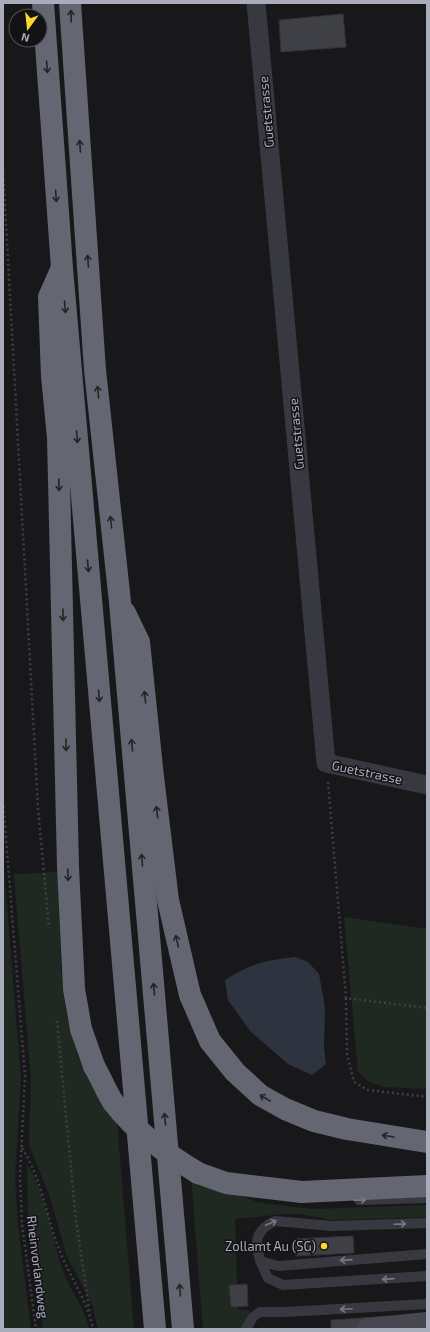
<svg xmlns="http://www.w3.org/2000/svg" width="430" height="1332" font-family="'Exo 2',sans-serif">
<rect width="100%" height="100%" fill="#18181a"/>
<!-- green -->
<g fill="#1f2922">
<path d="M3,856L21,1079L15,1176L18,1225L31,1329H3Z"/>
<path d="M58,872L61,970L66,1014L78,1057L95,1092L117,1122L134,1329H98L92,1304L66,1254L50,1197L29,1145L31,1079L14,874Z"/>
<path d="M344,917L427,929V1089L384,1087L369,1082L358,1072Z"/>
<path d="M27,1165C33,1171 35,1181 39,1189C50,1216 54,1246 64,1274C72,1294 85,1307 89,1329H43L28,1223Z"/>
<path d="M191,1177L257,1202L285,1206L313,1209L427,1205V1217L332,1220L300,1214H285L235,1219L238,1310H248L252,1317L243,1329H203Z"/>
</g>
<!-- water -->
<path fill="#2d343f" d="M295,957L308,962L319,974L325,1007L324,1047L326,1064L312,1075L288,1064L251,1032L228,1000L225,980C249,964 267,960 295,957Z"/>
<!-- building -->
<g fill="#3f4045" stroke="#323236">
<path d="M343,14L346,47L281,52L279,20Z"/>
<path d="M353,1236L354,1253L296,1256L295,1239Z"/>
<path d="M247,1284L248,1306L231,1307L229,1285Z"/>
<path d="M390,1316L391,1329H331V1320Z"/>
</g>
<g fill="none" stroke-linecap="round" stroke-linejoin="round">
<!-- path -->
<g stroke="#3e3f47" stroke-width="2.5" stroke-dasharray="2 3" stroke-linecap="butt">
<path d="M3,169L38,808L49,928"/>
<path d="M328,782L346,998L427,1008"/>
<path d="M3,801L25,1076L20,1177L22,1224L36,1329"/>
<path d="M346,998L347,1054L354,1082L368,1090L427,1097"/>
<path d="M57,1021L76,1221L90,1314"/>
<path d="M22,1148C43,1181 46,1218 61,1254C71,1279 88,1302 93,1329"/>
</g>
<!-- service -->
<g stroke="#383940" stroke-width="10">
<path d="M359,1200L427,1198"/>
<path d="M427,1223L332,1226L275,1221C246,1234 258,1256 268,1278L283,1285L427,1276"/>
<path d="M260,1261L278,1266L427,1254"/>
<path d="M246,1329L253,1317L260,1312H285L427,1304"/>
</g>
<!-- minor -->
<path stroke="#383940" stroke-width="19" d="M256,3L326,763L427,785"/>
<!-- secondary -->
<path stroke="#464750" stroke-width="22" d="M368,1329L427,1323"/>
<!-- motorway -->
<g stroke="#646671" stroke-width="22">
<path d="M43,3L62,268L155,1329"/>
<path d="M70,3L95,370L120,602L183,1329"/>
<path d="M61,270L49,297L52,376L58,438L68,867L74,989L81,1029L94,1066"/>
<path d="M125,613L139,642L153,777L168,900L190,995L210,1041L235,1072L260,1095L285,1109L314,1121L347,1129L427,1142"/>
<path d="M198,1173L226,1183L302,1192L427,1186"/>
</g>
<!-- motorway-bridge -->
<path stroke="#646671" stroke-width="22" d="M94,1066C101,1078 106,1091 113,1102C136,1132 165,1153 198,1173"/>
</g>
<!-- one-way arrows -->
<defs><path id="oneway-shaft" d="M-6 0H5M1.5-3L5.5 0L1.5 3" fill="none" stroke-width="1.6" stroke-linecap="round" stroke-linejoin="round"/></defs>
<g stroke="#232427">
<use href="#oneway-shaft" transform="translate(71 16) rotate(-92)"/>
<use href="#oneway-shaft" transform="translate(47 67) rotate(86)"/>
<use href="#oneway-shaft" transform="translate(80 146) rotate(-94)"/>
<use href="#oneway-shaft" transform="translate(56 196) rotate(86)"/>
<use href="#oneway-shaft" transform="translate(88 261) rotate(-94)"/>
<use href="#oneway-shaft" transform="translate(65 307) rotate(85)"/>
<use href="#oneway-shaft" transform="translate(98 392) rotate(-96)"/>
<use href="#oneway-shaft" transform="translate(77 437) rotate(85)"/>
<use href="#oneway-shaft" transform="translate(59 485) rotate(88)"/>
<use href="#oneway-shaft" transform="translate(111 522) rotate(-96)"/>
<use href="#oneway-shaft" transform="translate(88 566) rotate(85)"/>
<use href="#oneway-shaft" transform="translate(63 615) rotate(89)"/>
<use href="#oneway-shaft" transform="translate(99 696) rotate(85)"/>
<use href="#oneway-shaft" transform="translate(145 697) rotate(-96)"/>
<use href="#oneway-shaft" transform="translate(66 745) rotate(89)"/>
<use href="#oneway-shaft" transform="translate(132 745) rotate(-95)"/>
<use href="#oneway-shaft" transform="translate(157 812) rotate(-97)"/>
<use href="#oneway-shaft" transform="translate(142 860) rotate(-95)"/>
<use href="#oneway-shaft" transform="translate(68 875) rotate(87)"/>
<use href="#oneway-shaft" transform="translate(177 941) rotate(-103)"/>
<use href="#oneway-shaft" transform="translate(154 989) rotate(-95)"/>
<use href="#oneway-shaft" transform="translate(265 1098) rotate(-150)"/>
<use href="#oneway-shaft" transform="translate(165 1119) rotate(-95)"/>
<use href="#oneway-shaft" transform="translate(388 1136) rotate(-171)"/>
<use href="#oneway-shaft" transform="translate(180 1290) rotate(-94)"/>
</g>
<g stroke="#767884">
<use href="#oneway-shaft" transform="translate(360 1200) rotate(-2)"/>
<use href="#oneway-shaft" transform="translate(271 1223) rotate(-23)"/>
<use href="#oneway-shaft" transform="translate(400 1224) rotate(-2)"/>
<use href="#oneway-shaft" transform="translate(346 1260) rotate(176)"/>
<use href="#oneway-shaft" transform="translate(388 1279) rotate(176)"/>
<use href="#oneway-shaft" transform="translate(346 1309) rotate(177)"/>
</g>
<!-- markers -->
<circle fill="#fed82c" stroke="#131315" stroke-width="1.5" cx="324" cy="1246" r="4"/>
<g text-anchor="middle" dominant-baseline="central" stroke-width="3" stroke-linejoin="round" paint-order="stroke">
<!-- street labels -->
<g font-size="13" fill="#a9acbb" stroke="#131315">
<text transform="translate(266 112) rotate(-95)">Guetstrasse</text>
<text transform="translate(296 434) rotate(-95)">Guetstrasse</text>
<text transform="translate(367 772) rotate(12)">Guetstrasse</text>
<text transform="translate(38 1267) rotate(83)">Rheinvorlandweg</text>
</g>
<!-- poi labels -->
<g font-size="13" fill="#a9acbb" stroke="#131315" text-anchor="end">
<text x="316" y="1246">Zollamt Au (SG)</text>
</g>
</g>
<!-- border -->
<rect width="430" height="1332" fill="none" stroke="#a9acbb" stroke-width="8"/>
<!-- north arrow -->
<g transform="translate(28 28) rotate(195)"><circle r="19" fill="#131315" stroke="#4f5057"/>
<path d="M0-3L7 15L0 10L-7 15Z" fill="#fed82c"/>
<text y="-6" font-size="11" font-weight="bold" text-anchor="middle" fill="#a9acbb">N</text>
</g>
</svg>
